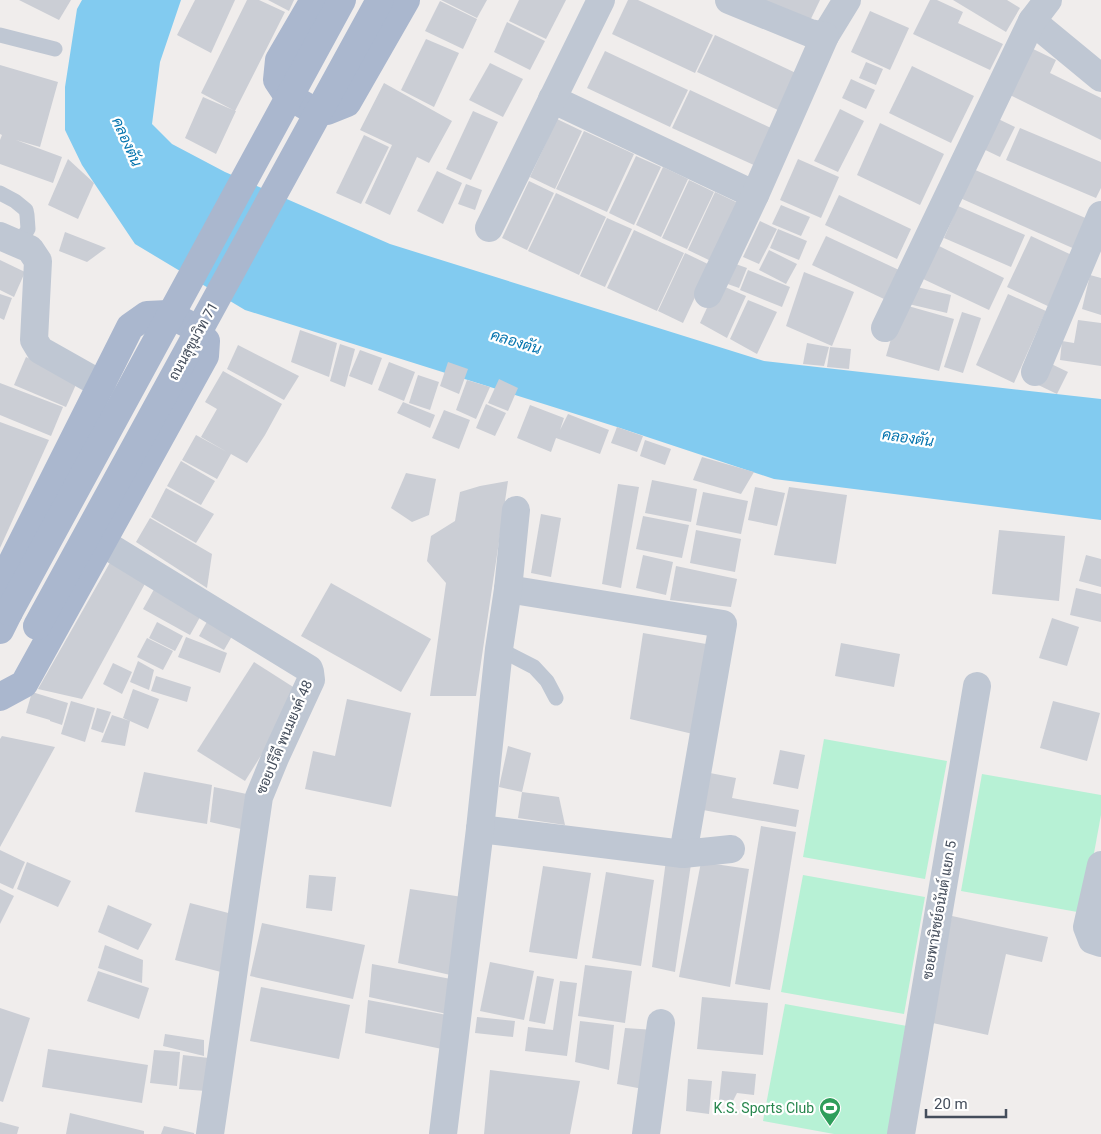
<svg xmlns="http://www.w3.org/2000/svg" width="1101" height="1134" font-family="Roboto,Sarabun,sans-serif">
<rect width="100%" height="100%" fill="#f0edec"/>
<!-- green -->
<g fill="#b7f1d5">
<path d="M824,739L947,761L925,879L803,857Z"/>
<path d="M982,774L1101,795V815L1083,913L961,891Z"/>
<path d="M803,875L925,897L904,1014L781,992Z"/>
<path d="M785,1004L907,1026L888,1134H834L763,1121Z"/>
</g>
<!-- water -->
<path fill="#82cbf0" d="M82,0H181L160,62L152,124L172,144L225,172L390,244L764,361L1101,399V520L774,479L617,427L245,310L135,244L82,165L65,130V87L77,9Z"/>
<!-- building -->
<g fill="#cbced5">
<path d="M19,0H71L59,20Z"/>
<path d="M195,0H235L211,53L177,35Z"/>
<path d="M247,0H259L285,12L235,111H236L216,154L185,138L203,97L233,110L201,93Z"/>
<path d="M268,0H294L289,11Z"/>
<path d="M441,0H487L477,18Z"/>
<path d="M519,0H566L546,39L509,21Z"/>
<path d="M628,0H638L713,35L695,73L612,34Z"/>
<path d="M749,0H820L807,27Z"/>
<path d="M930,0H937L963,12L958,23L1003,44L990,70L913,34Z"/>
<path d="M953,0H1007L1020,8L1006,32Z"/>
<path d="M440,1L477,19L463,49L425,31Z"/>
<path d="M870,11L909,28L890,70L851,52Z"/>
<path d="M507,22L545,41L530,70L494,52Z"/>
<path d="M715,35L798,74L780,111L697,72Z"/>
<path d="M426,39L459,53L434,107L401,90Z"/>
<path d="M1031,48L1056,60L1050,73L1101,98V140L1008,94Z"/>
<path d="M605,51L688,90L670,127L587,88Z"/>
<path d="M866,62L883,69L876,85L859,78Z"/>
<path d="M490,63L523,79L503,117L469,100Z"/>
<path d="M0,65L58,82L40,147L16,140L62,157L53,183L0,164V140L2,135L0,134Z"/>
<path d="M912,66L974,96L951,143L889,113Z"/>
<path d="M851,79L875,90L866,109L842,98Z"/>
<path d="M384,83L452,121L429,163L417,157L390,215L365,203L392,145L360,130Z"/>
<path d="M690,90L773,129L756,166L672,128Z"/>
<path d="M840,109L864,121L838,172L814,161Z"/>
<path d="M473,111L498,122L471,180L446,169Z"/>
<path d="M992,116L1015,127L1000,157L977,146Z"/>
<path d="M557,119L582,131L555,189L530,177Z"/>
<path d="M880,123L944,154L920,205L857,175Z"/>
<path d="M1020,128L1101,162V188L1096,198L1006,160Z"/>
<path d="M584,131L634,154L607,212L556,189Z"/>
<path d="M364,135L389,147L361,204L336,193Z"/>
<path d="M636,156L661,167L634,225L609,213Z"/>
<path d="M68,159L94,183L78,219L48,205Z"/>
<path d="M798,159L839,177L821,218L780,200Z"/>
<path d="M663,167L688,179L661,237L636,225Z"/>
<path d="M973,169L1090,220L1077,250L960,198Z"/>
<path d="M437,171L462,183L443,224L417,211Z"/>
<path d="M689,180L714,192L687,249L662,238Z"/>
<path d="M529,181L554,193L527,250L502,238Z"/>
<path d="M466,184L482,190L475,210L458,204Z"/>
<path d="M715,192L740,204L713,262L688,250Z"/>
<path d="M556,193L606,217L579,275L528,251Z"/>
<path d="M839,195L911,229L897,259L825,225Z"/>
<path d="M781,205L810,217L801,236L772,224Z"/>
<path d="M958,206L1025,235L1011,267L944,238Z"/>
<path d="M607,218L632,229L605,287L580,276Z"/>
<path d="M760,221L777,229L759,264L743,257Z"/>
<path d="M778,229L807,241L799,260L770,248Z"/>
<path d="M634,230L684,253L657,311L607,288Z"/>
<path d="M65,232L106,248L87,262L59,251Z"/>
<path d="M826,236L899,270L884,299L812,265Z"/>
<path d="M1031,236L1076,257L1052,308L1007,287Z"/>
<path d="M937,245L1004,278L989,310L921,278Z"/>
<path d="M769,250L797,264L786,284L759,270Z"/>
<path d="M685,253L710,265L683,323L658,311Z"/>
<path d="M0,260L25,272L14,297L0,290Z"/>
<path d="M730,262L747,268L739,288L722,282Z"/>
<path d="M748,270L790,287L782,307L740,290Z"/>
<path d="M804,272L854,292L832,346L786,326Z"/>
<path d="M1090,275L1101,278V315L1082,309Z"/>
<path d="M718,284L746,296L727,338L700,323Z"/>
<path d="M904,284L951,295L947,313L900,302Z"/>
<path d="M0,294L12,298L4,320L0,318Z"/>
<path d="M1008,294L1046,311L1014,383L976,365Z"/>
<path d="M748,300L777,312L757,354L730,339Z"/>
<path d="M901,304L954,319L939,371L886,356Z"/>
<path d="M962,312L981,318L963,373L944,367Z"/>
<path d="M1078,320L1101,323V366L1060,360L1062,341L1074,343Z"/>
<path d="M300,330L337,343L329,377L291,362Z"/>
<path d="M807,343L829,347L824,366L803,364Z"/>
<path d="M340,344L355,349L345,387L330,381Z"/>
<path d="M238,345L299,376L284,400L227,369Z"/>
<path d="M830,347L851,349L849,369L827,367Z"/>
<path d="M360,350L382,358L372,385L349,376Z"/>
<path d="M26,357L78,380L66,407L14,385Z"/>
<path d="M1043,360L1068,372L1057,394L1032,382Z"/>
<path d="M389,362L415,372L404,401L378,390Z"/>
<path d="M448,362L468,369L459,394L440,386Z"/>
<path d="M223,371L282,404L265,435L247,463L231,454L217,479L182,460L196,435L227,452L201,437L217,409L205,402Z"/>
<path d="M418,375L439,382L430,410L409,403Z"/>
<path d="M499,379L518,388L508,411L488,403Z"/>
<path d="M467,380L490,387L476,419L456,410Z"/>
<path d="M0,383L63,407L51,436L0,415Z"/>
<path d="M403,402L435,415L430,428L397,413Z"/>
<path d="M486,404L506,413L495,436L476,428Z"/>
<path d="M530,405L564,418L560,430L568,414L609,430L600,454L556,438L551,452L517,438Z"/>
<path d="M444,410L470,420L459,449L432,438Z"/>
<path d="M0,422L49,440L0,548Z"/>
<path d="M617,427L643,436L637,452L611,443Z"/>
<path d="M645,440L671,449L665,465L640,456Z"/>
<path d="M702,457L754,472L741,494L693,480Z"/>
<path d="M181,461L215,481L201,505L167,486Z"/>
<path d="M406,473L436,479L429,515L412,522L391,508Z"/>
<path d="M652,480L697,489L691,522L645,513Z"/>
<path d="M508,481L476,696H430L446,583L427,561L431,536L455,521L460,492L480,486Z"/>
<path d="M618,484L639,487L621,588L602,584Z"/>
<path d="M755,487L785,493L777,526L748,520Z"/>
<path d="M789,487L847,495L836,564L774,555Z"/>
<path d="M166,488L214,514L196,543L151,517Z"/>
<path d="M703,492L748,501L741,534L696,525Z"/>
<path d="M541,514L561,518L551,577L531,573Z"/>
<path d="M643,516L689,525L682,558L636,549Z"/>
<path d="M150,518L212,554L207,588L136,542Z"/>
<path d="M696,530L741,539L735,572L690,563Z"/>
<path d="M999,530L1065,536L1059,601L992,594Z"/>
<path d="M643,555L673,562L666,595L636,588Z"/>
<path d="M1086,555L1101,559V587L1079,581Z"/>
<path d="M112,559L147,580L82,699L38,689Z"/>
<path d="M676,566L737,579L731,607L670,600Z"/>
<path d="M331,583L431,639L401,692L301,636Z"/>
<path d="M157,584L204,610L190,635L143,609Z"/>
<path d="M1076,588L1101,594V622L1070,615Z"/>
<path d="M209,618L235,631L224,650L199,636Z"/>
<path d="M1052,618L1079,627L1067,666L1039,658Z"/>
<path d="M157,622L183,636L175,651L149,638Z"/>
<path d="M643,633L712,645L697,735L630,719Z"/>
<path d="M186,637L227,653L220,673L178,657Z"/>
<path d="M147,638L173,651L163,670L137,657Z"/>
<path d="M841,643L900,654L894,687L835,676Z"/>
<path d="M138,661L154,670L149,690L130,682Z"/>
<path d="M254,662L301,692L245,781L197,751Z"/>
<path d="M113,663L132,672L122,694L103,684Z"/>
<path d="M156,676L191,687L187,702L151,691Z"/>
<path d="M133,689L159,699L148,729L130,721L125,746L101,742L112,715L130,721L123,718Z"/>
<path d="M32,692L68,703L62,725L50,721V720L26,713Z"/>
<path d="M347,699L411,713L391,807L305,789L313,751L335,756Z"/>
<path d="M71,701L95,708L85,742L61,734Z"/>
<path d="M1053,701L1100,713L1087,761L1040,748Z"/>
<path d="M97,708L111,712L103,733L91,729Z"/>
<path d="M2,736L55,747L0,847V739Z"/>
<path d="M508,746L531,753L522,792L499,787Z"/>
<path d="M780,750L805,755L798,789L773,784Z"/>
<path d="M144,772L212,785L207,824L135,812Z"/>
<path d="M710,773L736,778L732,798L799,810L796,827L703,810Z"/>
<path d="M214,787L256,796L250,831L210,822Z"/>
<path d="M522,792L559,797L565,825L518,818Z"/>
<path d="M761,826L796,832L770,990L735,984Z"/>
<path d="M0,850L25,862L13,889L0,883Z"/>
<path d="M666,860L691,864L675,972L652,967Z"/>
<path d="M27,862L71,881L58,907L17,889Z"/>
<path d="M701,862L749,869L730,987L679,977Z"/>
<path d="M543,866L591,873L577,959L529,952Z"/>
<path d="M606,872L654,880L641,966L592,958Z"/>
<path d="M309,875L336,877L332,911L306,908Z"/>
<path d="M0,889L14,896L0,924Z"/>
<path d="M410,889L469,898L459,977L398,963Z"/>
<path d="M190,903L236,915L221,972L175,960Z"/>
<path d="M108,905L152,924L138,950L98,932Z"/>
<path d="M952,916L1048,937L1042,962L1006,954L988,1035L928,1022Z"/>
<path d="M262,923L365,945L353,999L250,976Z"/>
<path d="M105,945L143,960L142,983L98,968Z"/>
<path d="M490,962L534,971L524,1020L480,1011Z"/>
<path d="M372,964L451,979L447,1014L369,997Z"/>
<path d="M585,965L632,971L625,1023L578,1016Z"/>
<path d="M98,971L149,988L139,1019L87,1001Z"/>
<path d="M537,976L554,979L545,1024L529,1021Z"/>
<path d="M560,981L577,983L567,1056L525,1051L528,1027L553,1030Z"/>
<path d="M261,987L350,1005L339,1059L250,1041Z"/>
<path d="M702,997L768,1003L763,1055L697,1049Z"/>
<path d="M368,1000L447,1015L442,1049L365,1033Z"/>
<path d="M0,1008L30,1018L3,1102L0,1101Z"/>
<path d="M477,1017L515,1021L513,1037L475,1033Z"/>
<path d="M580,1021L614,1025L609,1070L575,1062Z"/>
<path d="M625,1028L655,1030L648,1090L617,1084Z"/>
<path d="M165,1034L204,1040V1056L163,1046Z"/>
<path d="M48,1049L148,1065L142,1103L42,1087Z"/>
<path d="M154,1050L180,1052L177,1086L150,1083Z"/>
<path d="M183,1055L209,1058L206,1091L179,1089Z"/>
<path d="M490,1070L580,1081L570,1134H484Z"/>
<path d="M722,1071L756,1074L754,1095L737,1093L733,1101L719,1100Z"/>
<path d="M688,1079L712,1081L709,1114L686,1111Z"/>
<path d="M70,1113L144,1131V1134H66Z"/>
<path d="M0,1122L19,1127L17,1134H0Z"/>
<path d="M164,1126L194,1133V1134H161Z"/>
</g>
<g fill="none" stroke-linecap="round" stroke-linejoin="round">
<!-- lane -->
<g stroke="#bfc7d3" stroke-width="15">
<path d="M0,35L55,49"/>
<path d="M0,193L15,201L26,210L27,215L28,229L19,244"/>
<path d="M499,649L534,667L547,681L556,698"/>
</g>
<!-- street -->
<g stroke="#bfc7d3" stroke-width="28">
<path d="M1032,21L1101,78"/>
<path d="M825,36L847,0"/>
<path d="M552,99L755,195"/>
<path d="M489,228L601,0"/>
<path d="M0,236L30,249L38,261L34,340L40,350L102,385"/>
<path d="M708,294L755,195L825,36L810,33L729,0"/>
<path d="M885,328L1032,21L1048,0"/>
<path d="M1035,372L1101,215"/>
<path d="M103,543L309,669L310,672L311,680L275,758L259,797L210,1134"/>
<path d="M508,589L723,624L683,854"/>
<path d="M480,829L683,854L731,849"/>
<path d="M1101,865L1087,927L1092,940L1101,943"/>
<path d="M443,1134L480,829L499,649L508,589L516,510"/>
<path d="M646,1134L661,1023"/>
<path d="M901,1134L977,686"/>
</g>
<!-- primary -->
<g stroke="#aab7ce" stroke-width="28">
<path d="M314,0L279,60L277,80L287,95L309,108L327,111L347,103L406,0"/>
<path d="M0,586L130,327L147,315L168,314L190,325L206,341L205,356L24,684L0,697"/>
<path d="M0,630L9,612"/>
</g>
<!-- primary-bridge -->
<g stroke="#aab7ce" stroke-width="28">
<path d="M9,612L342,0"/>
<path d="M37,626L380,0"/>
</g>
</g>
<!-- icons -->
<defs>
<g id="stadium-pin" transform="scale(1.125)"><path d="M0 17L-7.5 6A9.5 9.5 0 1 1 7.5 6Z" fill="#2e9e5b" stroke="#fff"/><path d="M0-5a6.5 5 0 1 0 0 10a6.5 5 0 1 0 0-10ZM-3.5-1.8h7v3.6h-7Z" fill="#fff"/></g>
</defs>
<g fill-rule="evenodd">
<use href="#stadium-pin" x="830" y="1108"/>
</g>
<g text-anchor="middle" dominant-baseline="central" stroke-width="4.5" stroke-linejoin="round" paint-order="stroke">
<!-- street labels -->
<g font-size="14" fill="#444d5b" stroke="#fff">
<text transform="translate(193 341) rotate(-61)">ถนนสุขุมวิท 71</text>
<text transform="translate(284 737) rotate(-67)">ซอยปรีดี พนมยงค์ 48</text>
<text transform="translate(939 910) rotate(-80)">ซอยพานิชย์อนันต์ แยก 5</text>
</g>
<!-- leisure labels -->
<g font-size="14" fill="#27864d" stroke="#fff" text-anchor="end">
<text x="814" y="1108">K.S. Sports Club</text>
</g>
<!-- water labels -->
<g font-size="15" font-style="italic" fill="#0474ae" stroke="#fff">
<text transform="translate(127 142) rotate(66)">คลองตัน</text>
<text transform="translate(516 342) rotate(17)">คลองตัน</text>
<text transform="translate(908 438) rotate(8)">คลองตัน</text>
</g>
</g>
<!-- scale -->
<path d="M926 1109v8h80v-8" fill="none" stroke="#444d5b" stroke-width="2.5"/>
<text x="934" y="1109" font-size="15" fill="#444d5b" stroke="#ffffff" stroke-width="4" paint-order="stroke">20 m</text>
</svg>
